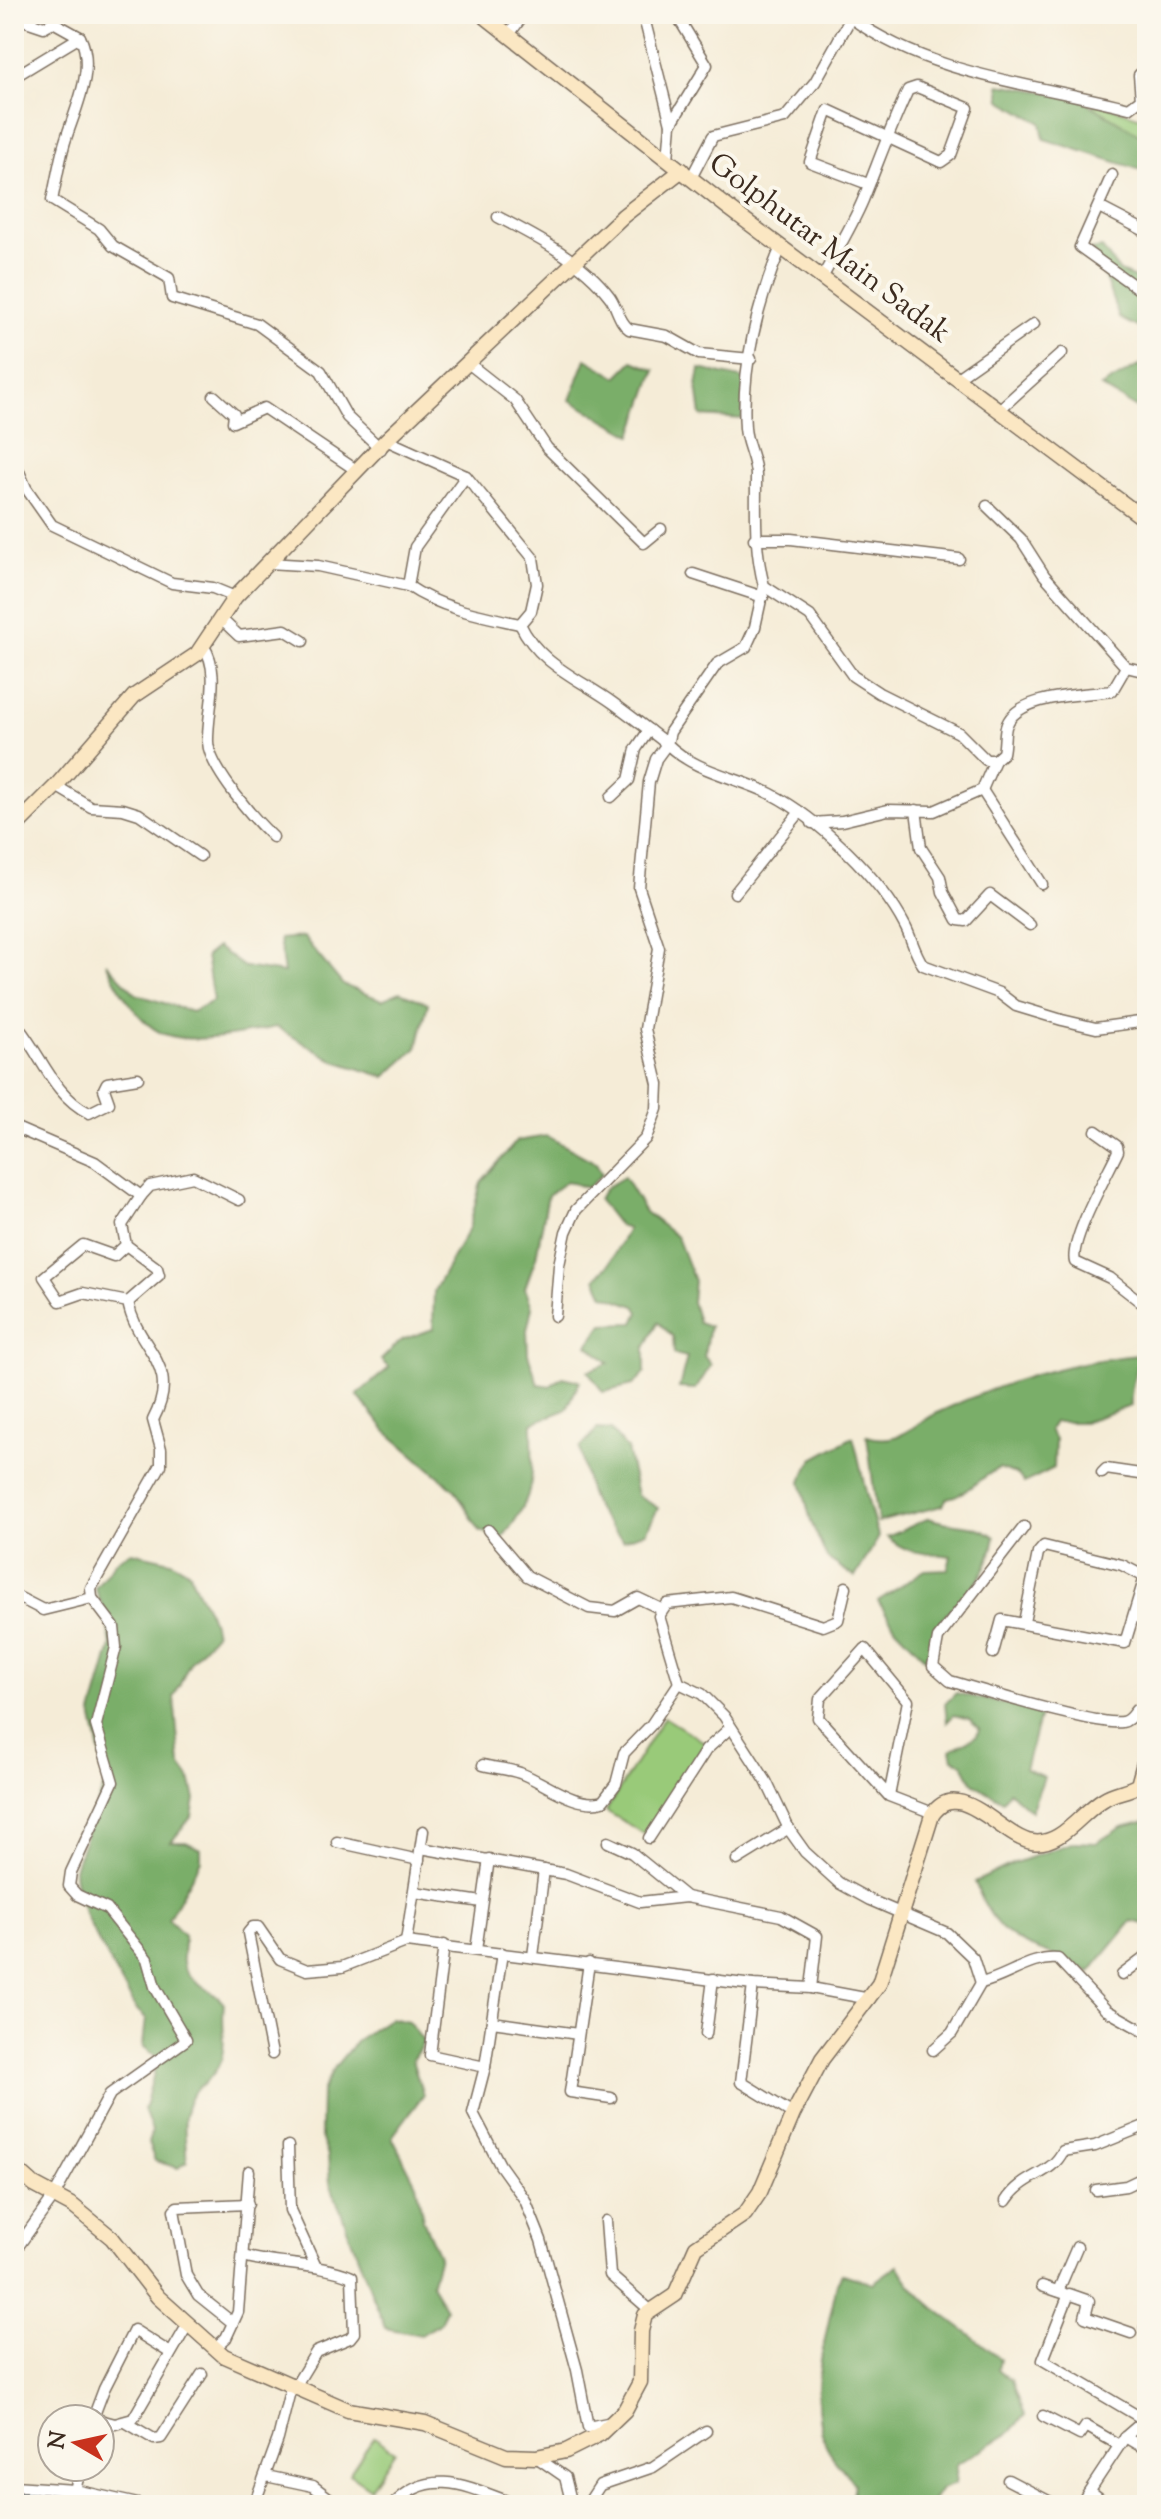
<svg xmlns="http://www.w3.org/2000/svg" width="1161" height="2519" font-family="'Sorts Mill Goudy',serif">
<rect width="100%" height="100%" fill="#fbf7ec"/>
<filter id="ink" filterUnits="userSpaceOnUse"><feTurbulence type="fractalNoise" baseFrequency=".0125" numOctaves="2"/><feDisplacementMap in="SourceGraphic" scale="16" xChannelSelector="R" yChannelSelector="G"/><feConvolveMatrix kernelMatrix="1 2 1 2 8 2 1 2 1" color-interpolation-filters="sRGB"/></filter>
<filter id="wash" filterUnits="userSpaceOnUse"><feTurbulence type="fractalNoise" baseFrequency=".006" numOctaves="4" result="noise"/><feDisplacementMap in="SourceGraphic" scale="32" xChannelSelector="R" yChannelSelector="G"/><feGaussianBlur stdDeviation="1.8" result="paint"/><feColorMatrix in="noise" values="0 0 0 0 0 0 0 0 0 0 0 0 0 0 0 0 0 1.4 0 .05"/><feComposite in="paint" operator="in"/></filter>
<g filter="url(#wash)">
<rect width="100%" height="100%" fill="#f5ecd7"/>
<!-- green -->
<g fill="#99ca79" stroke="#6a7a4c" stroke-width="2">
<path d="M1095,102L1147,119V140L1093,107Z"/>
<path d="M664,1717L706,1743L646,1835L606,1811Z"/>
<path d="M374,2437L395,2451L370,2488L349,2474Z"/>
</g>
<!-- forest -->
<g fill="#7aae69" stroke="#5a6c44" stroke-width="2">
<path d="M999,84L1077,97L1147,139V172L1044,139L1041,123L1001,100Z"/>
<path d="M1102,248L1120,272L1147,283V332L1119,318L1098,258L1091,250Z"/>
<path d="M586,359L617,377L633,361L655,370L632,435L570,400Z"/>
<path d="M1147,361V414L1101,387Z"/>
<path d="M700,369L745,379L742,419L701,416L697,386Z"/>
<path d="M303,937L343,985L382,1000L400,992L428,1003L417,1048L385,1077L335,1061L276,1027C245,1034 195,1045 164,1034C139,1025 117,985 106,963L136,994L192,1012L213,1001L206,956L217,947L244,967L284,973L279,939Z"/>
<path d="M547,1136L596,1163L602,1174L587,1188L567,1181L548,1195L536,1257L525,1288L532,1307L527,1330L528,1354L538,1384L550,1386L563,1377L580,1381L566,1410L532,1423C532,1475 538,1495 502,1538L480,1531L455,1490L386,1431L357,1395L389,1368L381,1360L401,1340L433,1329L434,1291L469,1228L481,1182L517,1141Z"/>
<path d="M624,1177L645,1212L677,1237L694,1281L692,1302L698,1322L709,1326L704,1356L711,1365L696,1389L679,1388L687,1357L674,1354L673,1337L658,1322L645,1348V1373L633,1385L603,1392L588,1371L609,1363L588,1345L603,1324L634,1323L639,1312L635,1306L604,1295L596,1278L609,1264L628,1229L619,1226L598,1199L607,1187Z"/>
<path d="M1139,1355C1137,1373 1129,1388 1131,1406L1083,1422H1054L1049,1430L1055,1439L1054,1468L1024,1483L1018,1475L999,1468C979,1478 968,1494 947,1498L942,1506L878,1522L867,1436C898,1446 913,1425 939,1412C1002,1382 1069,1361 1139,1355Z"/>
<path d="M597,1429L611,1430L627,1449L637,1495L658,1508L646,1532L623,1540C588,1506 589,1494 580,1448Z"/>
<path d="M853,1437C863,1471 866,1504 879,1537L855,1577L827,1558L811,1522L801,1481L813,1459Z"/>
<path d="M929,1518C953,1528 974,1520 995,1537C986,1587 965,1588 939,1624C932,1633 930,1648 926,1659L896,1628L878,1601L925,1570L948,1569L951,1556C925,1552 909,1556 887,1537Z"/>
<path d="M131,1552L171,1561L190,1572C195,1596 211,1604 215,1634L190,1662L174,1697L180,1764L190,1778L195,1799L192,1816L171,1842H186L201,1849V1860L168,1919L184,1935C185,1943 182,1954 183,1962C185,1981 215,1990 224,2004C221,2023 227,2043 221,2060C215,2075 208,2079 197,2089C178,2107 186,2139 187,2162L178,2168L155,2161L148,2143L152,2131L144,2110L158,2058L143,2046L146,2018L136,2009C116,1970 75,1913 74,1869L106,1780L92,1714L111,1646L107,1616L95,1588L116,1561Z"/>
<path d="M956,1693L1041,1712L1025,1769L1044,1777L1031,1811L1009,1791L1003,1801L973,1783L963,1764L953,1759L951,1750L976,1736L980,1729L969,1719L954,1715L947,1722L945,1704Z"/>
<path d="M1147,1821V1925L1132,1921L1090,1972C1030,1939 1002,1955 975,1882L1012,1864L1074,1842L1096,1843L1122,1827Z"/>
<path d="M390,2018L408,2022L424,2042L412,2060L423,2095L392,2137L416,2184L423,2220L439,2256L431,2284L446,2309L440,2323L421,2335L385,2328L330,2183L328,2156L321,2137L322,2092L333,2069L356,2041Z"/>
<path d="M898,2265C921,2309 966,2326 1000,2359L998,2370L1012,2381L1025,2415L1009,2433L957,2464L955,2484L941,2489L930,2505H850L854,2484C846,2471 829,2457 825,2443C807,2391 827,2335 837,2283L842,2274L873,2283Z"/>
</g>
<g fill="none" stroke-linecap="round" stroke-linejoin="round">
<!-- river -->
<path stroke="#77c0f0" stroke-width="18" d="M14,2497L80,2505"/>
</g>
</g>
<g filter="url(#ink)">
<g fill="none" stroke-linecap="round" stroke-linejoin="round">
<!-- street casing -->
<g stroke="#7c6e5f" stroke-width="13">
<g id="street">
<path d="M643,14L671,124L668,159"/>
<path d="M14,17L44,27L53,22"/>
<path d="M851,18C931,76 1036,84 1129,108L1141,99L1139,75L1147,68"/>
<path d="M508,36L524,14"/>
<path d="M80,37C97,70 73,113 64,145C59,163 56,182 52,200L99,229L113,246L169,278L172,298L257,324L321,371L347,417L381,449"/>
<path d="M14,77L80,37L53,22L56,14"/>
<path d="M671,124L707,65L676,14"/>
<path d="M1112,175L1080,247L1147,295"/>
<path d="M691,178L713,136L785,118L815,82L853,14"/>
<path d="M1099,207L1147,232"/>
<path d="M498,217C537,237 583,261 610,297C617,307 619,322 629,329L667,336L699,354L751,359"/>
<path d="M781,247C758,301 741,369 745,428C746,444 756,460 756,476C756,517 754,546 764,586L810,616L853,676L879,693L959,733L986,760H995L1003,753C1005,744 1004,735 1006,727C1015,694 1085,695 1112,691L1126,667L1147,672"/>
<path d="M822,278C836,252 852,226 863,200C878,163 891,126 908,90L917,87L968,108L951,155L941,162L828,110L810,162L868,184"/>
<path d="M468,363L515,400L547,448L644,543L661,529"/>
<path d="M957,378L1034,324"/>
<path d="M214,396L234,414L233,422L264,408L356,470"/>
<path d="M999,410L1062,353"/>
<path d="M386,440L466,476L533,558L537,584L531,611L520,624C539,664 578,678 613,703C631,716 649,730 667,744L656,759L649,782L639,888L659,948L645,1029L658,1084L657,1109L646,1138L576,1210L566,1232L559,1265L555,1316"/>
<path d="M14,460L26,488L52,525L172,583L213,588L235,597"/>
<path d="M466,476L415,547L408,586C440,608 482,616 520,624"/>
<path d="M987,506L1021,539L1044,575L1126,667"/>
<path d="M754,539H791L959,559"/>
<path d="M268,563L318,566L408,586"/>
<path d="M693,574L763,597"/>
<path d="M764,586L755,627L746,647L717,664L670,732L667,744C697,773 735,776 771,794C818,818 881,879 905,926C912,939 914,952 923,965L999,993L1016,1006L1062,1020L1096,1028L1147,1021"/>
<path d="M220,618L239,636L285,630L303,641"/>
<path d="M203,645C222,673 207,710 208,742C209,768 254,819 273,837"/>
<path d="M56,786L91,807L123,809L139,814L200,856"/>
<path d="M982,790L1042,884"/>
<path d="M611,797L629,780L636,749L649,730"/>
<path d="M916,810L921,848L940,877L943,892L958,920L966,921L990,895L1030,925"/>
<path d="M812,823L842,821L888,810L934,811L982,790L995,760"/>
<path d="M735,893L800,812"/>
<path d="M14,1022C40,1051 52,1095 89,1113L109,1103L104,1089L107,1083L138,1078"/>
<path d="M14,1127L95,1162L141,1196L122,1225L126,1245L114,1256L83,1245L44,1277L60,1301L83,1293L128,1302C137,1351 183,1363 153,1420L161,1449V1465L91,1588L92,1598L114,1627L116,1647L96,1725L113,1782L71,1872L69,1886L77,1895L107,1909L147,1959L155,1987L186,2040L110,2094L54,2196L14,2252"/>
<path d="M1096,1131L1117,1146L1118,1151C1108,1173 1069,1241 1075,1262L1110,1278L1147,1307"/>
<path d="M141,1196L150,1186L193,1177L239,1200"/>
<path d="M126,1245L157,1268L159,1275L128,1302"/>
<path d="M1102,1473L1106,1469L1147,1475"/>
<path d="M1024,1527L938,1638L933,1666L950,1681C980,1690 1098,1726 1122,1722C1129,1721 1132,1715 1136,1710L1147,1713"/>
<path d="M488,1530L527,1576L589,1608L615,1611L638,1598L661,1609"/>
<path d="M1147,1555V1578"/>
<path d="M846,1587L838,1620L823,1626L731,1597L667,1604L659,1616L679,1683L702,1694L724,1716L766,1781L790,1831L805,1852L839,1883L870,1900L947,1933L973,1958L981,1983C1007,1977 1032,1956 1058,1959L1106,2010L1147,2033"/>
<path d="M14,1595L43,1610L92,1598"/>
<path d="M993,1653L1002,1620L1125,1643L1145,1577L1122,1565L1044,1546L1038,1553L1024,1622"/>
<path d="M483,1765C495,1768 508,1769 520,1773C545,1782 575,1809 603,1801L616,1784L624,1753L651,1725L679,1683"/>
<path d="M889,1796L908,1701L865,1649L820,1699L818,1718L889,1796L933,1813"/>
<path d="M649,1838L706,1750L730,1728"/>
<path d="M337,1842L419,1860"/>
<path d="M608,1842L632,1853L686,1897"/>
<path d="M421,1848L566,1874L640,1902L686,1897L781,1916L817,1936L811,1988"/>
<path d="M737,1860L789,1828"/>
<path d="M414,1892L482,1902"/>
<path d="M406,1942L423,1831"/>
<path d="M444,1945L430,2055L485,2067"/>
<path d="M476,1950L489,1859"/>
<path d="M502,1953L485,2067L473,2113L500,2165L525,2200L541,2240L577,2370L588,2427L612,2422"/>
<path d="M533,1956L544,1870"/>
<path d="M589,1963L570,2092L611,2098"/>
<path d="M1122,1975L1147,1956"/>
<path d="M753,1985L741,2082L793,2114"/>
<path d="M492,2022L578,2034"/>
<path d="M706,2034L713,1979"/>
<path d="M933,2050L952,2033L981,1983"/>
<path d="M272,2054L248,1933L253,1927H258L280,1959L307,1970L342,1967L406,1942L753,1985L811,1988L870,1999"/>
<path d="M288,2146L290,2210L316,2267"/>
<path d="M1096,2190L1126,2186L1147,2176"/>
<path d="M1006,2201C1023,2174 1051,2176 1063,2151L1095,2146L1147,2125"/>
<path d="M606,2221L610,2275L650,2310"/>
<path d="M243,2256C279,2266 319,2263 352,2277L354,2333L350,2338L316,2352L296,2385"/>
<path d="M1042,2286L1063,2293"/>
<path d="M1058,2291L1077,2247"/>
<path d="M233,2323L198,2295L186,2275L174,2210L177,2207L248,2204"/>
<path d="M1145,2327L1147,2326"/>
<path d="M1131,2333L1085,2317L1089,2301L1069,2294L1043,2360L1143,2419"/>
<path d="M216,2347L226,2338L238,2312L249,2171"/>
<path d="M1043,2416L1080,2435L1086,2426L1119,2445"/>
<path d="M93,2418L104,2389L134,2330L169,2352"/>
<path d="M100,2420L115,2424L133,2419L188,2324"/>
<path d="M127,2423L154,2439L161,2438L202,2374"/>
<path d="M1125,2437L1147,2450"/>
<path d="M536,2457L565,2477L572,2505"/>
<path d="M266,2476L313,2486L338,2505"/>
<path d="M1008,2480L1056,2505"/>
<path d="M14,2486L75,2490L142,2505"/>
<path d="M75,2490L81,2467"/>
<path d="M1090,2491L1108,2505"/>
<path d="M254,2505L278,2439L292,2383"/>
<path d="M393,2505C431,2464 473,2489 517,2505"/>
<path d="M587,2505L600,2485L653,2467L706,2431"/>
<path d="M1080,2505L1125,2437L1147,2418"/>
</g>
</g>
<!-- secondary casing -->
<g stroke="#7c6e5f" stroke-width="17">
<g id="secondary">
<path d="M482,14L730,209L1147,521"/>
<path d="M14,828L56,786L134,696L197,654L235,597L386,440L623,216L682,170"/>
<path d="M14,2167L34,2185L73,2206L112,2238L158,2297L224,2356L348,2410L425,2423L506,2456L536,2457L566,2451L600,2434L625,2410L640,2382L641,2331L645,2315L675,2295L696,2247L745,2214L760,2192L793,2114L822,2059L879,1984L932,1815C959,1775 1001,1837 1032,1842C1061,1847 1081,1812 1104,1799C1114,1792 1127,1792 1138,1785L1147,1752"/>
</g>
</g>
<!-- street -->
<use href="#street" stroke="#fff" stroke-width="10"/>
<!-- secondary -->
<use href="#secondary" stroke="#fbe7c3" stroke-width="14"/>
</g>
</g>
<g text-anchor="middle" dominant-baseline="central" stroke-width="8" stroke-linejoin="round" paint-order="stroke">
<!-- street labels -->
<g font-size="30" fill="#3b2a1e" stroke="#fbf7ec">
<text transform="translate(829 249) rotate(37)">Golphutar Main Sadak</text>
</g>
</g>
<!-- margin -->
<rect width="1161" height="2519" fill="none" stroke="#fbf7ec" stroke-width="48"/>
<!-- north arrow -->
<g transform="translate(76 2443) rotate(279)"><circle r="38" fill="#fbf7ec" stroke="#aea59a" stroke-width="2"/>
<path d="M0-6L14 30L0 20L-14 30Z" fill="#c8321e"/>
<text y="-12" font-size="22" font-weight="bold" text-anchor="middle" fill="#3b2a1e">N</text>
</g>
</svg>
